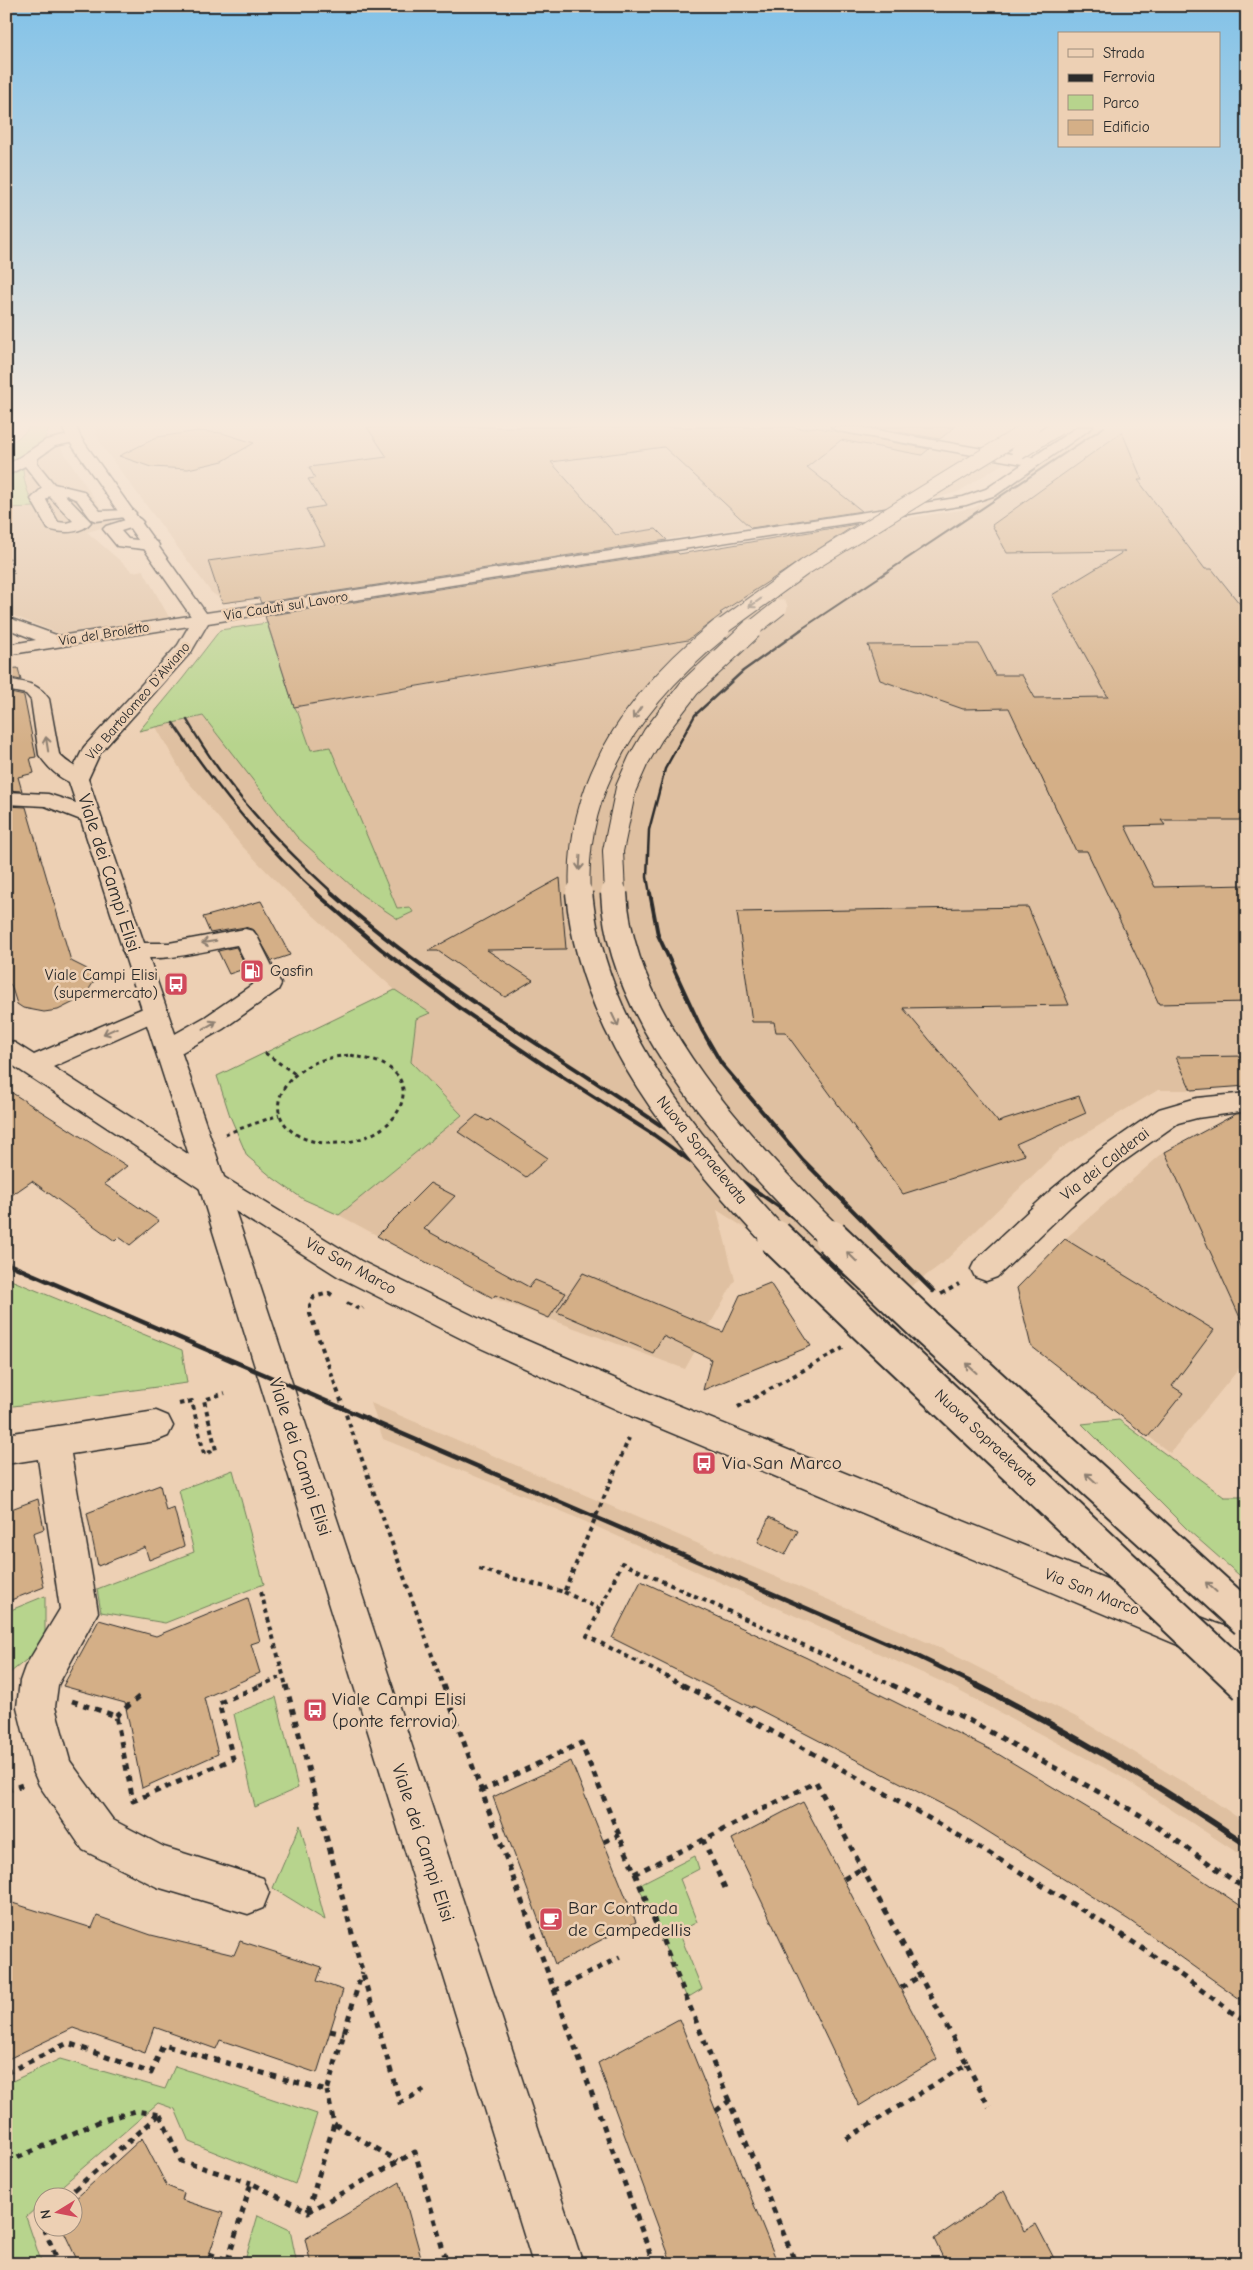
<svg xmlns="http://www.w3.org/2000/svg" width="1253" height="2270" font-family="'Comic Neue',sans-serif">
<rect width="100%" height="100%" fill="#edd0b4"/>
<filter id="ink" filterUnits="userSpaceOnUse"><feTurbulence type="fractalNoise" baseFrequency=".02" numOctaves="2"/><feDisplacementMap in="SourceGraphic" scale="10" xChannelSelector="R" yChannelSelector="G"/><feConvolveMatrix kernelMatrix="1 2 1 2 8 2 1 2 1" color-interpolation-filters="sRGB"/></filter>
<g filter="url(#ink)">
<!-- built -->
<g fill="#dfc0a1">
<path d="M96,427H814L1004,463L958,492L921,502L226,603L211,592L102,446L95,431Z"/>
<path d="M1096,427H1247V1056L1177,1057L1192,1090H1158L1060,1149L943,1263L876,1312L717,1210L735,1280L685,1369L493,1298L339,1215L462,1115L411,1062L416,1019L429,1013L395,990L281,886L241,845L185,778L156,727L203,716L297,837L362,895L398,919L413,912L411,907L397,908L330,747L311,750L294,706L688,640L725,611L710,594L789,567L854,526L974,508Z"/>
<path d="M59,445L112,525L87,532L133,572L143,570L170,619L63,635L6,613V508L35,506L26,490L23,469Z"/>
<path d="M1247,1129V1359L1170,1453L1031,1346L1017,1288L1065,1239L1165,1151H1172Z"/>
<path d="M371,1403L936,1646L1076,1717L1211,1799L1247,1824V1859L1118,1775L940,1681L566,1513L383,1439Z"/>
</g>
<!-- green -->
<g fill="#b7d48d" stroke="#71805c">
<path d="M28,427H49L45,439L6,466V447L27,431Z"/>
<path d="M27,466L23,469C24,484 28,494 35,507L6,508V478Z"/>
<path d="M267,623L294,706L298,713L311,750L330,747L397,908L410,907L413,912L398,919L362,895L297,837L203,716L139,731L183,678L220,630Z"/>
<path d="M395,990L430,1013L416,1019L411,1062L462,1115L339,1215L303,1199L273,1178L247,1156L230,1116L217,1076Z"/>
<path d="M6,1278L182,1350L187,1383L6,1407Z"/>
<path d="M1119,1420L1224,1497H1247V1582L1188,1530L1082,1424Z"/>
<path d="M233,1470L264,1584L165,1623L101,1612L97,1589L194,1552L179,1490Z"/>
<path d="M45,1596V1645L6,1676V1612Z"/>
<path d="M276,1697L298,1788L255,1807L234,1714Z"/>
<path d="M300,1825L325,1920L273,1888Z"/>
<path d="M695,1856L699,1869L680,1879L697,1922L679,1932L702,1989L687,1998L638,1885Z"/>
<path d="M60,2059L165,2089L175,2066L317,2114L295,2184L189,2142L175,2109L158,2103L49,2197L42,2198V2203L26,2217L42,2264H6V2084Z"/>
<path d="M258,2215L290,2230L297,2264H244Z"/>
</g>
<!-- building -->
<g fill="#d4af87" stroke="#2b2b2b">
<path d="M367,427H792L804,429L814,427L929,449L922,455L841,440L807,467L862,511L751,528L664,447L551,462L616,535L656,529L667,540L261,603L259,598L222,603L208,561L325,545L306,509L325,506L308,479L315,478L309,467L387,457Z"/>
<path d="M868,427H955L940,439Z"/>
<path d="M198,431L222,433L254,443L223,461L188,469L151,467L119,456L158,437Z"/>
<path d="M1122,432L1142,480H1138L1205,569H1212L1247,613V820H1161L1165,825L1125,826L1155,887L1247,885V1002L1159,1004L1087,851H1076L1009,708L963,709L880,680L868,645L979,644L995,675H1022L1035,698L1108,697L1052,595L1125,551L1007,553L992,525Z"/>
<path d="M857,524L720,613L722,614L688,640L294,707L265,616L677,552L679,554Z"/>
<path d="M18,668L21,680L6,677V669Z"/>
<path d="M6,692L24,696L36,757L30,758L34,773L18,777L22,791L6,790Z"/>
<path d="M6,806L26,807L71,961L87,969L92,975L93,983L84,997L58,1010L44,1012L23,1008L17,1004L11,985L6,982Z"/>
<path d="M560,878L566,949L487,950L533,980L505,997L438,951H428Z"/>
<path d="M261,901L290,955L272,961L254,930L245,927L210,933L203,917Z"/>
<path d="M1028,907L1069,1005L903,1008L998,1122L1079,1096L1086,1113L1016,1144L1025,1155L903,1194L785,1032H776L774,1022H752L737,912Z"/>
<path d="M236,947L247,968L229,974L218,951Z"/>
<path d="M1247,1056V1086L1191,1090L1176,1057Z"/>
<path d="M6,1089L127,1166L104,1184L159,1221L130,1245L119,1237L115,1241L32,1181L6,1199Z"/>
<path d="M1247,1113V1333L1165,1152L1236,1114Z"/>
<path d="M477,1115L488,1121L490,1119L548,1158L526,1177L458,1132Z"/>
<path d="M430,1183L455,1196L424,1229L529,1287L535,1280L566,1293L549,1318L495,1295L493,1298L377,1236Z"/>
<path d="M1065,1239L1214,1330L1172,1386L1183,1393L1148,1437L1031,1346L1017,1288Z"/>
<path d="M583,1273L723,1332L740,1295L770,1283L811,1346L703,1390L711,1359L663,1336L653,1353L557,1312Z"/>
<path d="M160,1485L166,1511L174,1508L184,1546L149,1560L145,1547L98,1566L87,1513Z"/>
<path d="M38,1499L44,1529L33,1533L44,1587L6,1602V1511Z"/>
<path d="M769,1517L798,1531L785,1555L758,1542Z"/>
<path d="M641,1581L807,1658L993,1751L1161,1852L1247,1910V2004L1129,1920L955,1811L752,1706V1708L612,1638Z"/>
<path d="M248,1598L260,1641L251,1644L260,1673L204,1698L218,1754L142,1788L125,1703L63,1686L99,1620L156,1636Z"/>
<path d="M571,1761L636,1922L555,1964L493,1797Z"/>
<path d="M803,1802L937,2059L859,2106L732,1839Z"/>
<path d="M6,1901L92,1928L97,1916L151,1935L234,1955L240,1941L322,1967L317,1981L343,1990L317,2073L220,2040L216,2049L154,2027L145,2053L73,2028L6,2060Z"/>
<path d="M679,2019L716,2111L778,2264H672L598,2063Z"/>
<path d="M142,2138L167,2186L184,2193L182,2200L223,2213L206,2264H79L62,2228H72V2202Z"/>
<path d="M400,2182L423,2264H311L305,2239Z"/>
<path d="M1004,2191L1024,2231L1036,2224L1057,2264H946L934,2239Z"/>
</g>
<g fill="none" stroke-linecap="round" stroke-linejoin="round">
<!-- minor casing -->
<g stroke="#2b2b2b" stroke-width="3">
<g id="minor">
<path d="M831,427H859L1034,458L1041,462L1034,466L838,431Z"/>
<path d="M74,434L81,438L79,441L55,446L38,458L37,463L54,484L83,491L100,511L133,510L136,513L133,516L96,521L91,519L77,500L64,494L91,522C81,535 61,533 48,529L31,499L42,488L25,466L6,476V466L46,440ZM49,496L73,521L66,523L58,522L46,500Z"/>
<path d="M135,517L140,519L143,522L140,525L121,531L128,539L157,542L159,545L157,548L151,550L117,546L103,529L106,526Z"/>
<path d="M202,614L208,615L211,619L208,623L6,655V645L36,640L6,628V617L59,636Z"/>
<path d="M6,679C26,683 37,682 49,699L59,754C67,764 81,768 88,779L85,783C67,788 49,769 39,755L31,700L26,694L6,690Z"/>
<path d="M245,929L253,931L257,936L281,984L278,990L223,1029L177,1055L168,1058L159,1055L155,1049L159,1043L205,1017L256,982L237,945C202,951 161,964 126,955L122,950L126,945L134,943H169Z"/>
<path d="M155,1003L164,1005L168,1011L164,1017L53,1067L222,1176L361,1261L498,1328L655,1396L1215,1623L1247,1634V1672L1202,1655L631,1416L476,1346L339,1277L202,1190L6,1061V1040L15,1043L34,1055Z"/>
<path d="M1247,1093V1111L1197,1118L1178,1123L1120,1164L1071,1206L997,1277L986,1281L975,1277L971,1269L975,1261L1051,1190L1100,1150L1159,1109L1197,1098Z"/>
<path d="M156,1411L168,1416L173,1426L168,1436L156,1441L71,1454L98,1612L58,1685L55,1707L70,1761L113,1820L164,1847L263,1878L269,1893L263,1908L248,1914L157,1887L83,1850L39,1785L33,1771L17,1707L20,1681L25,1667L60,1609L38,1459L6,1464V1434Z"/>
</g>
</g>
<!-- major casing -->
<g stroke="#2b2b2b" stroke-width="3">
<path id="major" d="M62,427H76L81,438L206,613L963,497L986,489L1077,427H1093L996,495L966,505L208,623L191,652L100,753L88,779L226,1183L583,2264H533L198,1183L81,820L45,806L6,804V792L48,794L76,803L68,779L84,747L178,645L193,619L67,438Z"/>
</g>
<!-- path-far3 -->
<path stroke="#2b2b2b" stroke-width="2" stroke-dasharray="2 2" stroke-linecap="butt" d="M6,555L10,559L14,574"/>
<!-- path-far2 -->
<g stroke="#2b2b2b" stroke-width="3" stroke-dasharray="4 4" stroke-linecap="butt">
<path d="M265,1053L295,1074"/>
<path d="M351,1055C366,1059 385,1061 396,1074C401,1079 404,1088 403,1095C399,1139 327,1156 294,1133C262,1109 285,1076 314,1063C326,1058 338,1056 351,1055Z"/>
<path d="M225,1134L279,1115"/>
</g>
<!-- path-far1 -->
<g stroke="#2b2b2b" stroke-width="4" stroke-dasharray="4.5 4.5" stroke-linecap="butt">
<path d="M941,1294L959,1284"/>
<path d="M332,1295L329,1293L314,1297L310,1305V1314L443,1686"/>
<path d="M347,1303L361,1310L363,1308"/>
<path d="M179,1404L192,1401L204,1454L216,1450L204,1400L225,1393"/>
<path d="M738,1407L843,1348"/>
<path d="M479,1569L564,1592L629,1438"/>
<path d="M261,1592L286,1686"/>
<path d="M564,1592L600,1609"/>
<path d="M259,1686L284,1676"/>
<path d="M685,1686L587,1636L622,1563L894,1686"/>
</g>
<!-- path -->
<g stroke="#2b2b2b" stroke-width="5" stroke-dasharray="6 6" stroke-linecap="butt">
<path d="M286,1685L362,1971L400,2103L424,2090"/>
<path d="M443,1685L654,2264"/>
<path d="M683,1685C838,1764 989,1850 1136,1944C1174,1969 1210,1997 1247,2023"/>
<path d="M892,1685L967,1719L1140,1815L1247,1890"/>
<path d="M72,1701L116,1716L133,1801L233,1759L219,1703L262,1685"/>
<path d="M116,1716L140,1696"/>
<path d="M6,1791L22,1785"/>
<path d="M481,1791L581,1743L729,2101"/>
<path d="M604,1842L619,1835"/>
<path d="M634,1874L703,1840"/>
<path d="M844,1879L863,1868"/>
<path d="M725,1888L703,1840L816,1782L967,2064L843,2141"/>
<path d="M901,1988L920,1976"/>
<path d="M554,1991L620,1957"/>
<path d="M330,2031L344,2034"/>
<path d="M967,2064L989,2107"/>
<path d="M6,2073L68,2043L151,2073L163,2045L327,2091L362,1972"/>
<path d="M716,2111L729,2101L796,2264"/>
<path d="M160,2115L181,2161L251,2183"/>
<path d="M334,2124L398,2161"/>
<path d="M6,2160L17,2158L103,2120L136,2111L160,2115"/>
<path d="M65,2198L159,2115"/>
<path d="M308,2211L334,2124L327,2091"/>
<path d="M42,2217V2223"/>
<path d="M44,2228L59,2264"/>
<path d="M209,2254L228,2260L227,2264"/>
<path d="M228,2260L251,2183L308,2212L415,2152L447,2264"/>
</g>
<!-- minor -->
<use href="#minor" fill="#edd0b4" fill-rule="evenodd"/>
<!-- major -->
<use href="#major" fill="#edd0b4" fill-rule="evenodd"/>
<!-- rail-far4 -->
<path stroke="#2b2b2b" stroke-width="2" d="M800,630L1104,427"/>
<!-- rail-far3 -->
<g stroke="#2b2b2b" stroke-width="2.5">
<path d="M187,720C225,787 277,842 334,894"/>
<path d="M173,723C215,786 261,843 318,894"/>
<path d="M650,894L647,877L649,830L665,769L695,715L743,671L802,629"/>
</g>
<!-- rail-far2 -->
<g stroke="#2b2b2b" stroke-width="4">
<path d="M316,893L381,949L461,1009L544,1065L654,1135L797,1238"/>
<path d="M332,893C411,964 502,1021 591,1079C669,1130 746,1183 822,1238"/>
<path d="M650,893L658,935L702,1030L721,1063L803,1160L880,1238"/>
</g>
<!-- rail-far1 -->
<g stroke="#2b2b2b" stroke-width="4.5">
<path d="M795,1237L867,1291"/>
<path d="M820,1237L893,1289"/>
<path d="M879,1237L933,1291"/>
<path d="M6,1263L917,1656L979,1686"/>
</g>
<!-- rail -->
<path stroke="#2b2b2b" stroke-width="6" d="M976,1685C1070,1732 1160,1786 1247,1845"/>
<!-- highway-bridge-far3 casing -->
<g stroke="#2b2b2b" stroke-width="17" stroke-linecap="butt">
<g id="highway-bridge-far3">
<path d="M1019,452L1058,427"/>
<path d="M718,630L805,567L1032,427"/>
<path d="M751,630L780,607"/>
</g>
</g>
<!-- highway-bridge-far2 casing -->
<g stroke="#2b2b2b" stroke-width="22" stroke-linecap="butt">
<g id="highway-bridge-far2">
<path d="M580,894C573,782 637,696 720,629"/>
<path d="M615,894L613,851L626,788L638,761L653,735L690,687L752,629"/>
</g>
</g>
<!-- highway-bridge-far1 casing -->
<g stroke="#2b2b2b" stroke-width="29" stroke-linecap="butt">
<g id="highway-bridge-far1">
<path d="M579,893C593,1032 684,1139 776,1238"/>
<path d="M614,893C620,1022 744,1152 832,1238"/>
</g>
</g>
<!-- highway-bridge casing -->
<g stroke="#2b2b2b" stroke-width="38" stroke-linecap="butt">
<g id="highway-bridge">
<path d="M775,1237L866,1325L1247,1685"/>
<path d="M831,1237L930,1331L1247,1620"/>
</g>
</g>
<!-- highway-bridge-far3 -->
<use href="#highway-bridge-far3" stroke="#edd0b4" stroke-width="15"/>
<!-- highway-bridge-far2 -->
<use href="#highway-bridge-far2" stroke="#edd0b4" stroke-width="20"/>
<!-- highway-bridge-far1 -->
<use href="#highway-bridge-far1" stroke="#edd0b4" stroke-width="26"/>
<!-- highway-bridge -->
<use href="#highway-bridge" stroke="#edd0b4" stroke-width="34"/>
</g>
<!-- one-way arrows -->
<defs><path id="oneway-shaft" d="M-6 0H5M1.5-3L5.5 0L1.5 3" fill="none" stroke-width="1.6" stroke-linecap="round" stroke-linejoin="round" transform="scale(1.25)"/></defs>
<g stroke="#8c7e70">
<use href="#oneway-shaft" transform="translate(755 603) rotate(144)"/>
<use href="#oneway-shaft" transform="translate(637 713) rotate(125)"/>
<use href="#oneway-shaft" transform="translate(47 744) rotate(-99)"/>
<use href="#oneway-shaft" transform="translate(580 863) rotate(93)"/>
<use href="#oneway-shaft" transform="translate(209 942) rotate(170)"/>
<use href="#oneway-shaft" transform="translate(615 1020) rotate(65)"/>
<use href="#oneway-shaft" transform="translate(210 1025) rotate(-31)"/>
<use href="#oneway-shaft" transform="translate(110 1031) rotate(156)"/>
<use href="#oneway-shaft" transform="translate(852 1257) rotate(-135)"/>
<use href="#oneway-shaft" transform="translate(971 1368) rotate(-138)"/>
<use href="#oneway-shaft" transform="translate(1091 1478) rotate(-138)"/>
<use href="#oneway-shaft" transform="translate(1211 1587) rotate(-138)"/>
</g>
</g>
<!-- sky -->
<linearGradient id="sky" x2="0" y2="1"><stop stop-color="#82c2e8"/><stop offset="0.57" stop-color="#f7eadd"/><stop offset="1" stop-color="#f7eadd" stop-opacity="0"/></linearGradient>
<rect width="1253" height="745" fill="url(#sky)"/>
<!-- icons -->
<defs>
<g id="fuel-square" transform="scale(1.25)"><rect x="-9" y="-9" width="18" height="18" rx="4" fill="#d1495b" stroke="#edd0b4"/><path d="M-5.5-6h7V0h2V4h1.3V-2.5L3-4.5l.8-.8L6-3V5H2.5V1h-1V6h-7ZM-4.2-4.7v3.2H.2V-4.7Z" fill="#fff"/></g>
<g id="bus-square" transform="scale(1.25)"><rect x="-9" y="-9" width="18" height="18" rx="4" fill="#d1495b" stroke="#edd0b4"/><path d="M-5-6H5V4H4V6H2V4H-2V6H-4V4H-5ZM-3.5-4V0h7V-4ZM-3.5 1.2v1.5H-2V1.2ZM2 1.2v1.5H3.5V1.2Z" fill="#fff"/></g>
<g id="cafe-square" transform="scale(1.25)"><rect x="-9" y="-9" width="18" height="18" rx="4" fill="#d1495b" stroke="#edd0b4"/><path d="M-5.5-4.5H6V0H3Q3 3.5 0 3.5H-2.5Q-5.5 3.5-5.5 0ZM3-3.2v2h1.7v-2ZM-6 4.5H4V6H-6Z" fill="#fff"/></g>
</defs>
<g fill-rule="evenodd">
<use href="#fuel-square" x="252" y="971"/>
<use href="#bus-square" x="176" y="984"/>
<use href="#bus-square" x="704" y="1463"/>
<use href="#bus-square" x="315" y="1710"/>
<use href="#cafe-square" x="551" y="1919"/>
</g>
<g text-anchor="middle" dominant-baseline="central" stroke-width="5" stroke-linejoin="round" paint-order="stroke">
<!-- far-street labels -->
<g font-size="14" fill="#2b2b2b" stroke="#edd0b4">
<text transform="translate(286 606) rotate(-9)">Via Caduti sul Lavoro</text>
<text transform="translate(104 634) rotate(-9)">Via del Broletto</text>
<text transform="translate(138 701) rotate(-49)">Via Bartolomeo D'Alviano</text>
</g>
<!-- poi labels -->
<g font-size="16" fill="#2b2b2b" stroke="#edd0b4" text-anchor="start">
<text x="270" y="971">Gasfin</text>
<text x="158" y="975" text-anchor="end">Viale Campi Elisi<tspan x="158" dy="18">(supermercato)</tspan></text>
</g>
<!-- street labels -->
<g font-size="16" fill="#2b2b2b" stroke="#edd0b4">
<text transform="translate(702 1150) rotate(51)">Nuova Sopraelevata</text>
<text transform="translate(1105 1164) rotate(-38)">Via dei Calderai</text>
<text transform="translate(351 1266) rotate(29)">Via San Marco</text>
<text transform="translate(986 1438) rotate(43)">Nuova Sopraelevata</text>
<text transform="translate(1092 1592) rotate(22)">Via San Marco</text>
</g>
<!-- near-street labels -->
<g font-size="19" fill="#2b2b2b" stroke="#edd0b4">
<text transform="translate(109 873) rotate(72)">Viale dei Campi Elisi</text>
<text transform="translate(300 1457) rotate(72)">Viale dei Campi Elisi</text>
<text transform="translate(423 1843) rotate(72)">Viale dei Campi Elisi</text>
</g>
<!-- near-poi labels -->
<g font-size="19" fill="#2b2b2b" stroke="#edd0b4" text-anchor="start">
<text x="722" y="1463">Via San Marco</text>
<text x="332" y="1699">Viale Campi Elisi<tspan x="332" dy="22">(ponte ferrovia)</tspan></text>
<text x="568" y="1908">Bar Contrada<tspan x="568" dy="22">de Campedellis</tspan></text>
</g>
</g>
<!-- margin -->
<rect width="1253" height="2270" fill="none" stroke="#edd0b4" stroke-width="25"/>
<rect x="12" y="12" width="1228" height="2245" fill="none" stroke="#2b2b2b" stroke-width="2" filter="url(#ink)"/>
<!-- legend -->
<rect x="1058" y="32" width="162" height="115" fill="#edd0b4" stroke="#9f8e7d"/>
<rect x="1068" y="49" width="25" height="8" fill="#edd0b4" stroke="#9f8e7d"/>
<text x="1103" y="58" font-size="15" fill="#2b2b2b">Strada</text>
<rect x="1068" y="74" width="25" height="8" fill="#2b2b2b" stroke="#9f8e7d"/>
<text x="1103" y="82" font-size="15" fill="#2b2b2b">Ferrovia</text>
<rect x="1068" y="95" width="25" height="15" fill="#b7d48d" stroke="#9f8e7d"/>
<text x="1103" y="108" font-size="15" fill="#2b2b2b">Parco</text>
<rect x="1068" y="120" width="25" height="15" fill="#d4af87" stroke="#9f8e7d"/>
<text x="1103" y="132" font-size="15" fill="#2b2b2b">Edificio</text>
<!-- north arrow -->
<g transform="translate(58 2212) rotate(260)"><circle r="24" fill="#edd0b4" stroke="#9f8e7d"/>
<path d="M0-4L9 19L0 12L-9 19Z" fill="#d1495b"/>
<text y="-8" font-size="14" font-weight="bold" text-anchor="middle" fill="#2b2b2b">N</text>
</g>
</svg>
